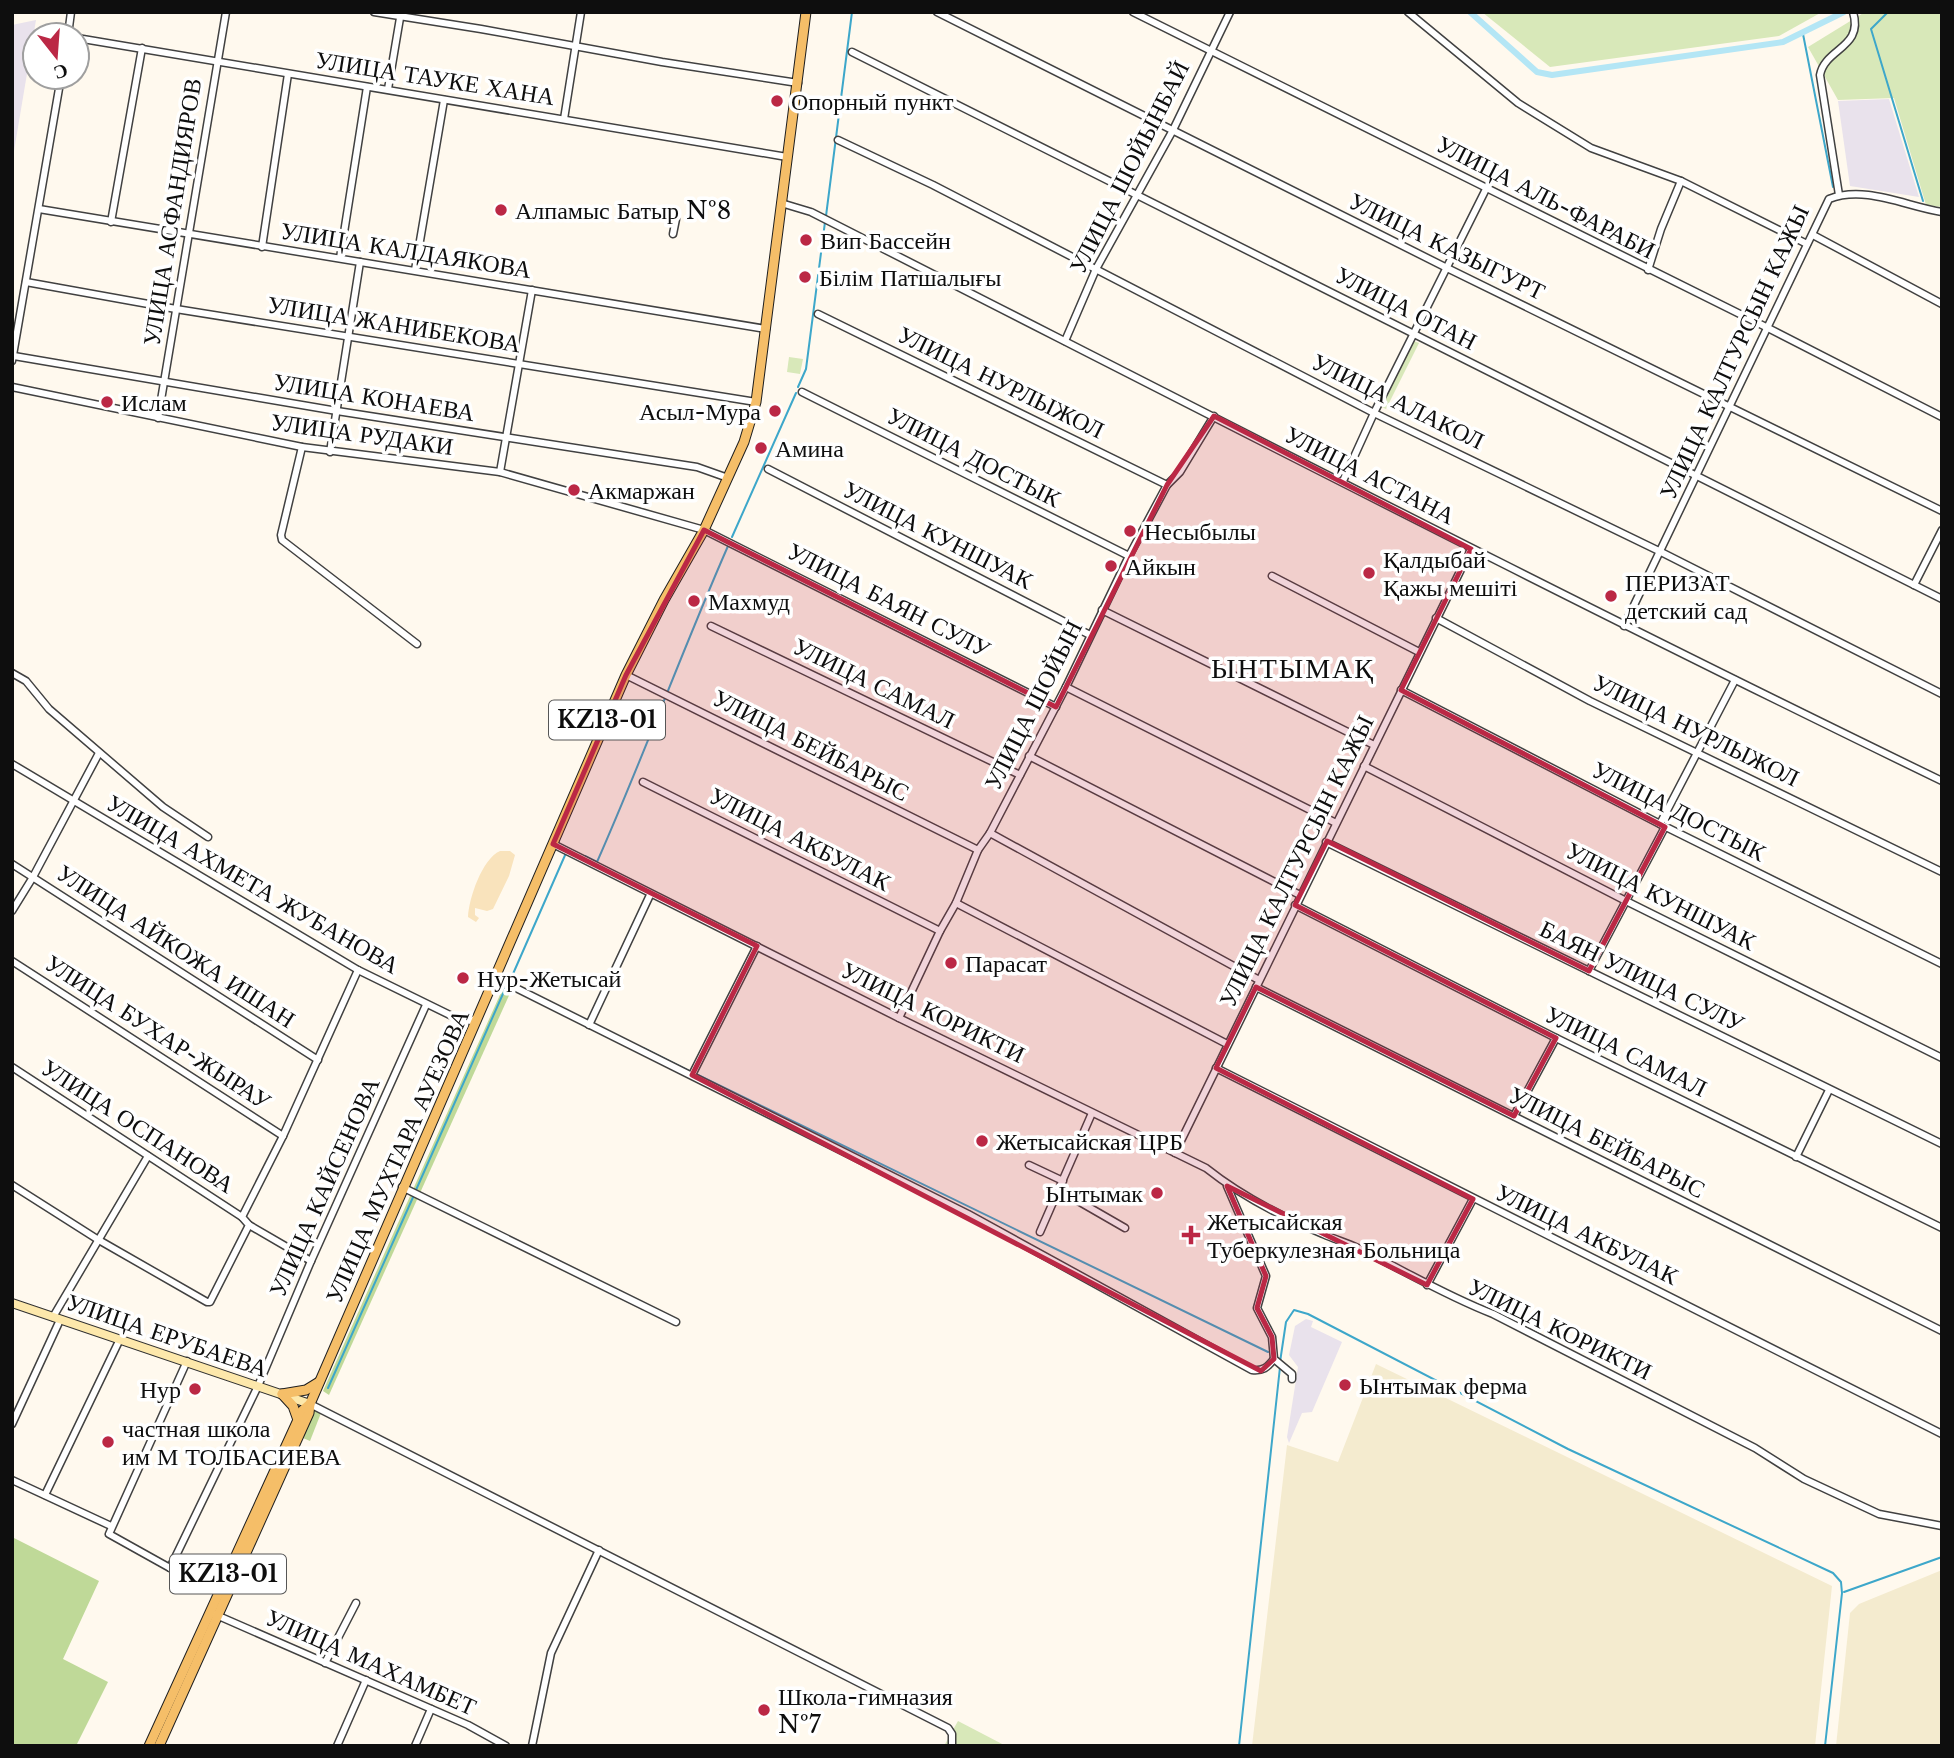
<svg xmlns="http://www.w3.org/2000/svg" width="1954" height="1758" font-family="'Libre Baskerville',serif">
<rect width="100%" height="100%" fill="#fff9ee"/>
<!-- industrial -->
<g fill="#e9e2ec">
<path d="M36,20L12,163V25Z"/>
<path d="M1889,99L1919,197L1850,186L1838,101Z"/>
<path d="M1306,1319L1313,1321L1311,1327L1342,1342L1312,1412L1302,1413L1289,1443L1287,1437L1298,1367L1289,1355L1295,1326Z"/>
</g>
<!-- farmland -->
<g fill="#f4ebcf">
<path d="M1376,1364L1832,1586L1815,1746H1252L1287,1445L1338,1462Z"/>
<path d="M1942,1570V1746H1836L1850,1613L1859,1604Z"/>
</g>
<!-- green -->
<g fill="#d8e8b9">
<path d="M1482,12H1822L1779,36L1550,67Z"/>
<path d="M1865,12H1942V207L1926,205L1894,98L1838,100L1808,47Z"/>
<path d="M1408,339L1419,343L1386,409L1375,404Z"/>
<path d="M789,357L803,359L800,374L787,372Z"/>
<path d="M958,1721L1006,1746H944Z"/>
</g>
<!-- forest -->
<g fill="#bfd998">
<path d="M503,988L511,991L329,1395L323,1391Z"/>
<path d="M314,1410L321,1413L310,1441L303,1438Z"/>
<path d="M12,1537L99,1581L63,1659L108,1682L76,1746H12Z"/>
</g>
<!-- sand -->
<path fill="#f9e3bc" d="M500,851H510L515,855L509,876L493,909L487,911L475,908V915L479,918L476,922L468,917C469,898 482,859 500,851Z"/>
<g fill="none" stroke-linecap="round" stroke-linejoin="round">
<!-- stream -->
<g stroke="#3da7ca" stroke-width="2">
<path d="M1888,12L1871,29L1923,201"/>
<path d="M1803,34L1833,187"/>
<path d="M826,216L852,12"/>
<path d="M798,387L806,369L825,222"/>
<path d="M732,537L796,393"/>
<path d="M585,856L597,862C643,758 682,651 728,546"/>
<path d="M509,983L566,853"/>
<path d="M643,1048L691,1072"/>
<path d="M696,1074L1268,1352"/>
<path d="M416,1190L506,987"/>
<path d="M1280,1362L1286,1322L1294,1310L1308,1314L1568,1449L1833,1573L1841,1582L1842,1593L1825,1746"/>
<path d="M328,1388L414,1195"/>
<path d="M1844,1592L1942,1557"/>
<path d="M1239,1746L1280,1367"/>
</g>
<!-- canal -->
<path stroke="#b4e6f5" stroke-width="6" d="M1470,12L1537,72L1552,75L1783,42L1844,12"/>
<!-- street casing -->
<g stroke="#414141" stroke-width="9">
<g id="street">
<path d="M374,12L481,29L662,62L798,83"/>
<path d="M937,12L1447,268L1942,511"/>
<path d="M1133,12L1768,328L1942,417"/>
<path d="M1408,12L1518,103L1591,148L1681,181L1807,244"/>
<path d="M68,35L71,12"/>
<path d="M77,38L787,157"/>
<path d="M852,52L1942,599"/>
<path d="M388,89L401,12"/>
<path d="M564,119L581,12"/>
<path d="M838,140L933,185L1374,413L1661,552L1942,694"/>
<path d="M1839,195L1820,75C1825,48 1864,48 1853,12"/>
<path d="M781,203L811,212C1187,403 1562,597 1942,781"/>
<path d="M39,209L766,329"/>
<path d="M111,222L142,48"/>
<path d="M673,234L676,219"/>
<path d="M1813,235L1942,304"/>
<path d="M262,247L288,74"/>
<path d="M340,258L367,87"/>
<path d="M415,270L444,100"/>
<path d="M1648,270L1661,229L1681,181"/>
<path d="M26,282L176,309L756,402"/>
<path d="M818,314L1167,485"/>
<path d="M1065,341L1096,269L1173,130L1230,12"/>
<path d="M14,356L337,411L697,467L728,478"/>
<path d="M12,361L61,77"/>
<path d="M12,387L302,447L500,472L704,530L1056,707"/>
<path d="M802,392L1129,556"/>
<path d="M158,418L226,12"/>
<path d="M302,447L281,535L282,540L417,644"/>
<path d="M330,452L360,262"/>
<path d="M768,469L1090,635"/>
<path d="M500,472L532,290"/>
<path d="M1343,481L1374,413L1486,189"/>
<path d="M1272,576L1419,652"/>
<path d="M1914,585L1942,530"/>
<path d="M1102,610L1374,745"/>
<path d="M1436,618L1590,701L1942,872"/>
<path d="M711,626L1020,775"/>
<path d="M1624,626L1829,199C1865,185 1905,206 1942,212"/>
<path d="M12,673L26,681L49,709L163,807L208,837"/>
<path d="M626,675L978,850"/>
<path d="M1066,687L1336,823"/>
<path d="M1401,690L1660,824L1942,964"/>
<path d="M1029,756L1300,895"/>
<path d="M12,764L358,970L456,1018L471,1021L478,1017"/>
<path d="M1364,766L1626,901L1942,1058"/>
<path d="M643,782L940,931"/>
<path d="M1660,824L1735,680"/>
<path d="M990,833L1259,980"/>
<path d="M1326,842L1942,1144"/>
<path d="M553,844L899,1018L1206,1168C1240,1195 1282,1217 1323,1234C1334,1239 1347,1243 1358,1248C1403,1270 1446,1296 1493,1314L1755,1448L1804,1479L1879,1514L1942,1526"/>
<path d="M12,864L318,1060"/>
<path d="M956,903L1227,1044"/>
<path d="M1295,905L1556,1038L1942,1228"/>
<path d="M12,911L33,877L99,753"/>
<path d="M12,961L283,1136"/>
<path d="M1589,971L1665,827"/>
<path d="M494,977L968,1214L1252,1370C1263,1371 1267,1368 1274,1359"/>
<path d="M1256,987L1942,1331"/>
<path d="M899,1018L940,931L956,903L978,850L990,833L1066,687L1129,556L1167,485L1180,472L1214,416"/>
<path d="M589,1025L650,895"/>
<path d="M12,1067L242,1217"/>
<path d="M1216,1068L1942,1434"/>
<path d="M692,1075L757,946"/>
<path d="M1514,1116L1556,1038"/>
<path d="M1175,1153L1471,549"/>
<path d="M1796,1157L1829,1090"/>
<path d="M1029,1165L1063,1181"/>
<path d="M12,1185L97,1239L207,1302H210L249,1225L242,1217L283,1136L358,970"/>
<path d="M1227,1186L1266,1276L1257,1308L1272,1337L1274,1359L1292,1374V1379"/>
<path d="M402,1187L676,1322"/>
<path d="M1059,1190L1125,1228"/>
<path d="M249,1225L311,1261"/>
<path d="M1040,1232L1092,1113"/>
<path d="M1427,1285L1473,1199"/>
<path d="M53,1317L148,1156"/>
<path d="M187,1361L109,1534L170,1568L221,1593"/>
<path d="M310,1404L948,1728L952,1734V1746"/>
<path d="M12,1424L60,1320"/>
<path d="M12,1480L111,1526"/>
<path d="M45,1495L120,1339"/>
<path d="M170,1568L258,1386L311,1261L426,1005"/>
<path d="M214,1614L468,1725L506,1746"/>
<path d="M325,1663L356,1603"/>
<path d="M337,1746L366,1680"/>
<path d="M415,1746L431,1709"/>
<path d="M532,1746L551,1653L599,1550"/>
</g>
</g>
<!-- secondary casing -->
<g stroke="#303030" stroke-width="10">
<path id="secondary" d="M12,1303L310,1404"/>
</g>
<!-- primary casing -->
<g stroke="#1f1f1f" stroke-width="11">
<g id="primary">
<path d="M282,1394L306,1390L319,1382"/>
<path d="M282,1394L293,1406L298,1420"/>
<path d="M149,1746L302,1411L310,1404"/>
<path d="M159,1746L309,1413L310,1404L626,675L664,600L704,530L744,442L756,402L806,12"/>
</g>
</g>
<!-- street -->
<use href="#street" stroke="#fff" stroke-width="6"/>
<!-- secondary -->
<use href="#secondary" stroke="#fde8ab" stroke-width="8"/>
<!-- primary -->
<use href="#primary" stroke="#f5be68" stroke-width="9"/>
</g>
<!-- marked area -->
<path fill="#bb2845" fill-opacity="0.2" stroke="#bb2845" stroke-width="5" stroke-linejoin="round" d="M1214,416L1471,549L1401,690L1665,827L1589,971L1327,841L1295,905L1556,1038L1514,1116L1256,987L1216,1068L1473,1199L1427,1285L1227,1186L1266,1276L1257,1308L1272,1337L1274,1359L1261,1371L692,1075L757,946L553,844L626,675L704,530L1056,707L1167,485Z"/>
<!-- markers -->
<g fill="#bb2845" stroke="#fff" stroke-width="2.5">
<circle cx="777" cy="101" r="7"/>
<circle cx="501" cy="210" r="7"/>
<circle cx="806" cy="240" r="7"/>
<circle cx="805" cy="277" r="7"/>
<circle cx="107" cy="402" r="7"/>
<circle cx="775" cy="411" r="7"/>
<circle cx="761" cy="448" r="7"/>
<circle cx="574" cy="490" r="7"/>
<circle cx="1130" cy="531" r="7"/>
<circle cx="1111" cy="566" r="7"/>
<circle cx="1369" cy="573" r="7"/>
<circle cx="1611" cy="596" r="7"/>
<circle cx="694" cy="601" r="7"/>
<circle cx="951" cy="963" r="7"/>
<circle cx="463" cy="978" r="7"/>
<circle cx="982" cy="1141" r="7"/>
<circle cx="1157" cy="1193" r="7"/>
<path d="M1187.5 1224.5h7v7h7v7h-7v7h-7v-7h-7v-7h7z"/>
<circle cx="1345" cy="1385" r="7"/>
<circle cx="195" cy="1389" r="7"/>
<circle cx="108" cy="1442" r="7"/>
<circle cx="764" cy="1710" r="7"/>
</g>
<g text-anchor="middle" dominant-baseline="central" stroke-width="7" stroke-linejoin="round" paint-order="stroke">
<!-- shield labels -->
<g fill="#fff" stroke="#565656" stroke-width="2">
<rect x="549" y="700.5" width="116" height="39" rx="5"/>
<rect x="170" y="1554.5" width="116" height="39" rx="5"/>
</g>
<g font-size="23" font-weight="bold" fill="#0e0e0e">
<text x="607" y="720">KZ13-01</text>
<text x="228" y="1574">KZ13-01</text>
</g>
<!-- street labels -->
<g font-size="24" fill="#0e0e0e" stroke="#fff">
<text transform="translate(435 78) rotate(9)">УЛИЦА ТАУКЕ ХАНА</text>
<text transform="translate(1129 167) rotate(-63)">УЛИЦА ШОЙЫНБАЙ</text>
<text transform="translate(1546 197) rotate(27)">УЛИЦА АЛЬ-ФАРАБИ</text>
<text transform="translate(172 212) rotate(-81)">УЛИЦА АСФАНДИЯРОВ</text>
<text transform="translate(1447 246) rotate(26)">УЛИЦА КАЗЫГУРТ</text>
<text transform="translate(406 250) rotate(9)">УЛИЦА КАЛДАЯКОВА</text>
<text transform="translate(1406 308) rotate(27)">УЛИЦА ОТАН</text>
<text transform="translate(394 324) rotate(9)">УЛИЦА ЖАНИБЕКОВА</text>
<text transform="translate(1734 352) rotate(-65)">УЛИЦА КАЛТУРСЫН КАЖЫ</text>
<text transform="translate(1001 382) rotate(26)">УЛИЦА НУРЛЫЖОЛ</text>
<text transform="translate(374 397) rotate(9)">УЛИЦА КОНАЕВА</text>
<text transform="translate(1398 401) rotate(26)">УЛИЦА АЛАКОЛ</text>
<text transform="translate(362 434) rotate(8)">УЛИЦА РУДАКИ</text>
<text transform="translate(974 457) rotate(27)">УЛИЦА ДОСТЫК</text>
<text transform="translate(1370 475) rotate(27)">УЛИЦА АСТАНА</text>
<text transform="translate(938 535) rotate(27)">УЛИЦА КУНШУАК</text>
<text transform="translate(889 600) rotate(27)">УЛИЦА БАЯН СУЛУ</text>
<text transform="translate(874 683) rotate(26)">УЛИЦА САМАЛ</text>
<text transform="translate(1033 705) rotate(-63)">УЛИЦА ШОЙЫН</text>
<text transform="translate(1696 730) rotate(26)">УЛИЦА НУРЛЫЖОЛ</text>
<text transform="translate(811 745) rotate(27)">УЛИЦА БЕЙБАРЫС</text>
<text transform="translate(1679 811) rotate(27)">УЛИЦА ДОСТЫК</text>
<text transform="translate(800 839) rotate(27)">УЛИЦА АКБУЛАК</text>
<text transform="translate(1296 861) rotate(-64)">УЛИЦА КАЛТУРСЫН КАЖЫ</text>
<text transform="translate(253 884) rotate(30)">УЛИЦА АХМЕТА ЖУБАНОВА</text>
<text transform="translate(1661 896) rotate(27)">УЛИЦА КУНШУАК</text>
<text transform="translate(176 946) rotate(33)">УЛИЦА АЙКОЖА ИШАН</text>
<text transform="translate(1642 976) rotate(26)">БАЯН УЛИЦА СУЛУ</text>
<text transform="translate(933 1012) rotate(26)">УЛИЦА КОРИКТИ</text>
<text transform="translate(158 1032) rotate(33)">УЛИЦА БУХАР-ЖЫРАУ</text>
<text transform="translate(1626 1051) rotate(26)">УЛИЦА САМАЛ</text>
<text transform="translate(138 1126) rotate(33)">УЛИЦА ОСПАНОВА</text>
<text transform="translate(1607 1142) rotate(27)">УЛИЦА БЕЙБАРЫС</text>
<text transform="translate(397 1156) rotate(-66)">УЛИЦА МУХТАРА АУЕЗОВА</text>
<text transform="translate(324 1187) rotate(-66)">УЛИЦА КАЙСЕНОВА</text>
<text transform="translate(1587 1234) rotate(26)">УЛИЦА АКБУЛАК</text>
<text transform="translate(1560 1329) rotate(26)">УЛИЦА КОРИКТИ</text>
<text transform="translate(167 1335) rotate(19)">УЛИЦА ЕРУБАЕВА</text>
<text transform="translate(371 1662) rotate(24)">УЛИЦА МАХАМБЕТ</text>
</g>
<!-- poi labels -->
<g font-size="24" fill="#0e0e0e" stroke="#fff" text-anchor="start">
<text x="791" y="101">Опорный пункт</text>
<text x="515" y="210">Алпамыс Батыр №8</text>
<text x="820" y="240">Вип Бассейн</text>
<text x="819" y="277">Білім Патшалығы</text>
<text x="121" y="402">Ислам</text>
<text x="761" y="411" text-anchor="end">Асыл-Мура</text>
<text x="775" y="448">Амина</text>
<text x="588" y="490">Акмаржан</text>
<text x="1144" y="531">Несыбылы</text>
<text x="1383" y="559">Қалдыбай<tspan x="1383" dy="28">Қажы мешіті</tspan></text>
<text x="1125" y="566">Айкын</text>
<text x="1625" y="582">ПЕРИЗАТ<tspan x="1625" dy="28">детский сад</tspan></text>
<text x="708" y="601">Махмуд</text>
<text x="965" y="963">Парасат</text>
<text x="477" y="978">Нур-Жетысай</text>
<text x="996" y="1141">Жетысайская ЦРБ</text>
<text x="1143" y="1193" text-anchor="end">Ынтымак</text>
<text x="1207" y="1221">Жетысайская<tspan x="1207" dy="28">Туберкулезная Больница</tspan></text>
<text x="1359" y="1385">Ынтымак ферма</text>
<text x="181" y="1389" text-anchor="end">Нур</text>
<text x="122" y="1428">частная школа<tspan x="122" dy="28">им М ТОЛБАСИЕВА</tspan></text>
<text x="778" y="1696">Школа-гимназия<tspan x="778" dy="28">№7</tspan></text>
</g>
<!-- quarter labels -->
<g font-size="28" letter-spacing="2" fill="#0e0e0e" stroke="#fff">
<text x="1293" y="668">ЫНТЫМАҚ</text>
</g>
</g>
<!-- border -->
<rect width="1954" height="1758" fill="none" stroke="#0e0e0e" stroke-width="28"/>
<!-- north arrow -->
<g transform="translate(56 56) rotate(163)"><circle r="33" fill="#ffffff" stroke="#9f9f9f" stroke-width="2"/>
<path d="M0-5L12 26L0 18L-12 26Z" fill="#bb2845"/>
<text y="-10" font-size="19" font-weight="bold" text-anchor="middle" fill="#0e0e0e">С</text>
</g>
</svg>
